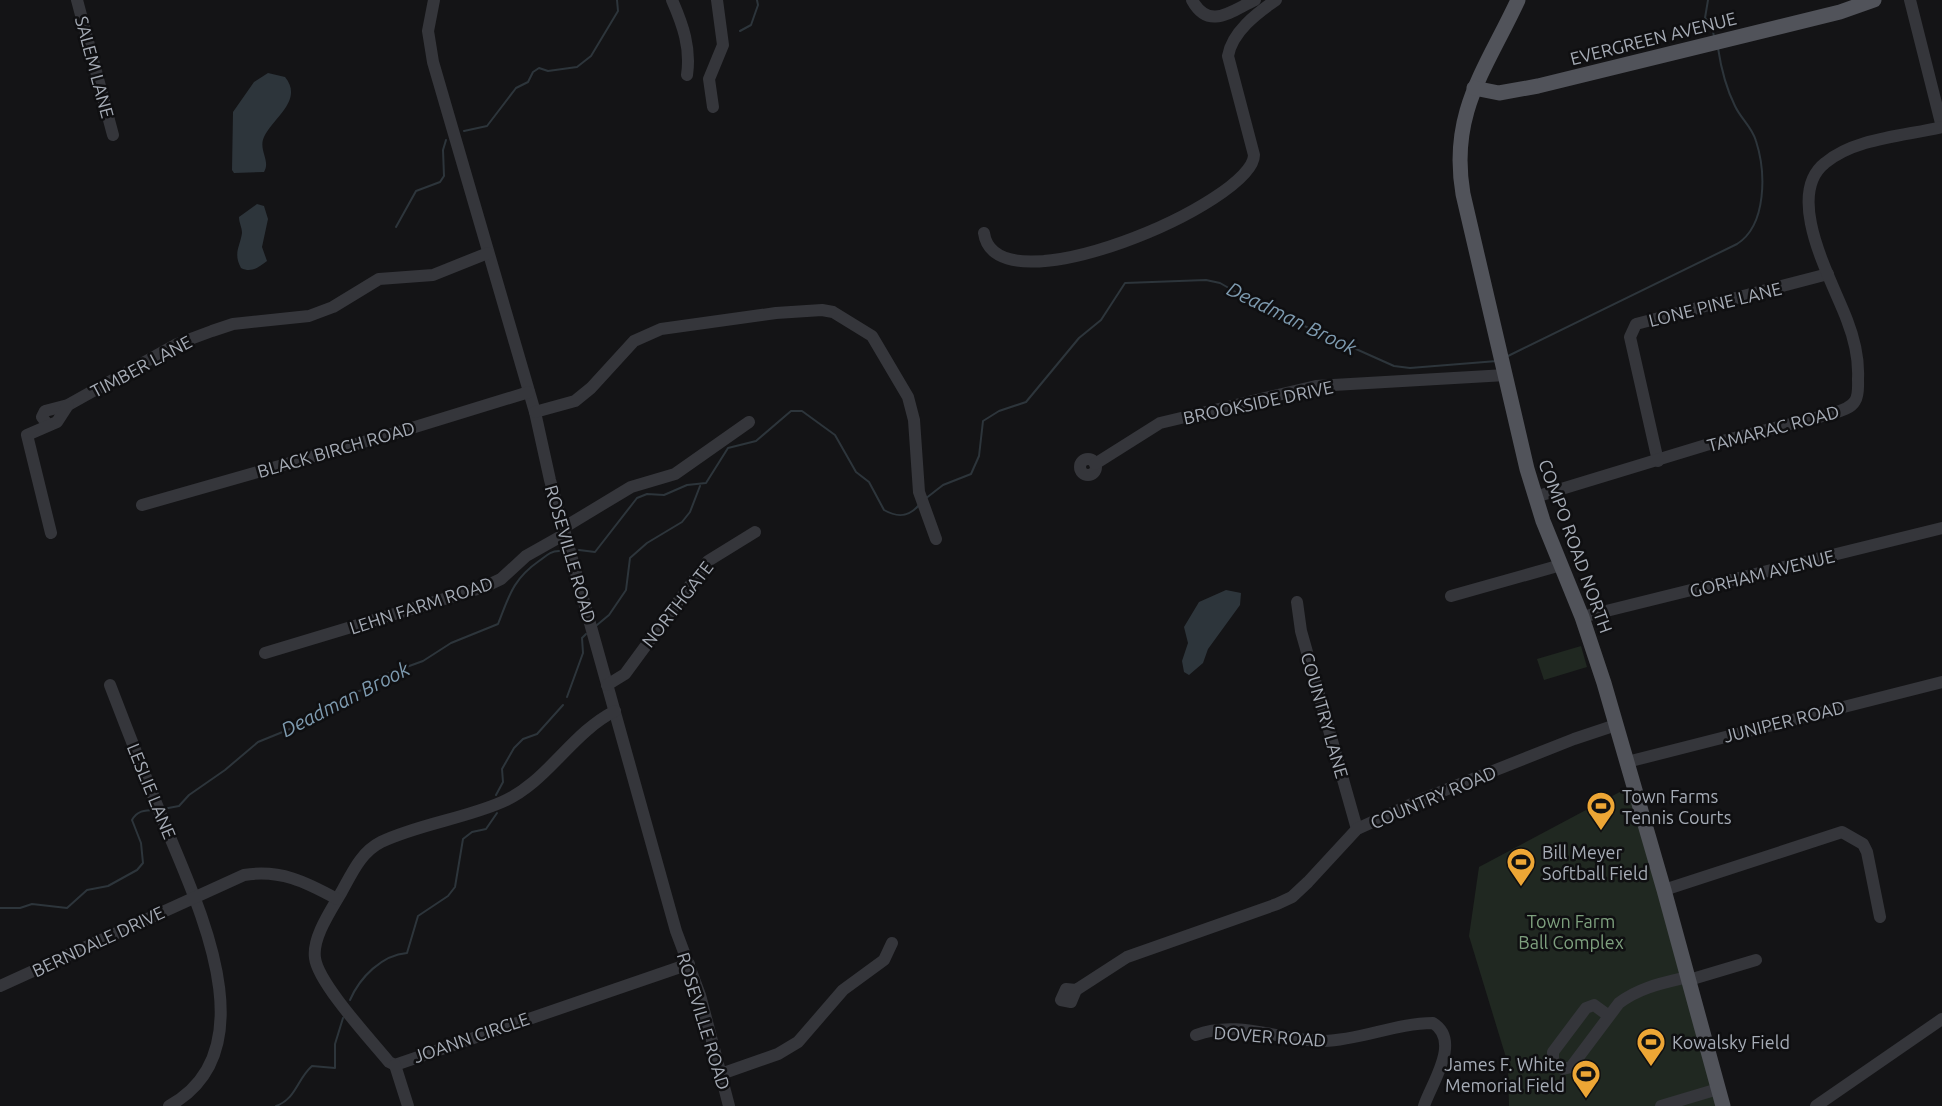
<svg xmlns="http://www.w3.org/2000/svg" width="1942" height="1106" font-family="Ubuntu,sans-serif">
<rect width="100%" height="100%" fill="#141416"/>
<!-- green -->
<g fill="#202821">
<path d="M1581,646L1587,667L1544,680L1537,659Z"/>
<path d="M1631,786L1716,1106H1509L1508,1064L1469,936L1479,867Z"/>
</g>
<!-- water -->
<g fill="#2d353b">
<path d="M268,73L285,77C304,100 273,118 264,137C258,150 271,161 264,172L234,173L232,170L233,112L254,82Z"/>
<path d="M257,204L264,206L268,219L262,247L267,261C258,268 251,273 241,268C233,253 240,247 242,233C242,227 239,223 239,217Z"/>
<path d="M1226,590L1241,593L1240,605L1208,649L1203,663L1189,675L1184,672L1182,661L1188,643L1184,627L1199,602Z"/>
</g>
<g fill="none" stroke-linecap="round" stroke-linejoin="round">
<!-- stream -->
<g stroke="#2d353b" stroke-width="2">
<path d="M1708,0L1705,18L1711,24L1714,36"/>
<path d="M740,31L751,25L758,5L757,0"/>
<path d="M464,131L487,126L516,88L528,82L533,72L539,68L548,71L577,67L591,56L618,11L617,0"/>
<path d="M396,227L416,191L440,182L444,176L443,150L446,140"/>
<path d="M1508,356L1737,244C1767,225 1766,172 1756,141C1752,127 1741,119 1735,106C1726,88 1721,68 1718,48"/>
<path d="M925,499L943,485L971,474L979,456L983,421L999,411L1026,402L1079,338L1101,320L1125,283L1206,280L1220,283L1262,307L1394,366L1410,368L1497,361"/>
<path d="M579,550L595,552L637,498L647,494L664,495L687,485L706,483L728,448L756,441L791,411H802L835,435L856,472L869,482L884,510C898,518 909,517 919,505"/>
<path d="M597,625L609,615L626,590L630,558L647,543L682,522L690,512L700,486"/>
<path d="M567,697L583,653L582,638L586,634"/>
<path d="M496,795L503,782L502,769L514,748L523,739L537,734L563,705"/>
<path d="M163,809L179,806L189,795L225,770L258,742L312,720L352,693L376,686L379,677L423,661L451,643L498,624C509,596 513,579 539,561C546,556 550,551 559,551"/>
<path d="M0,908H20L32,904L67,908L87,890L108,886L137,870L143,863L141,843L132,820C137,811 144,810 155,810"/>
<path d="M350,1000C360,977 382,955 407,953L418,916L448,896L455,887L463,839L472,832L486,829L497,813"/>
<path d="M276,1106C296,1099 297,1079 312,1066L335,1068V1044L343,1018"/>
</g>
<!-- minor -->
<g stroke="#35363b" stroke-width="12">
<path d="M77,0L113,135"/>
<path d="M434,0L428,31L433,62L535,412L550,480L676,931L700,995L729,1106"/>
<path d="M672,0C683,25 691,48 687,75"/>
<path d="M1192,0C1209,31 1231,11 1255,0"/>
<path d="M1910,0L1942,127"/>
<path d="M713,107L709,79L723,45L717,0"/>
<path d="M984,233C995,314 1254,202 1254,155L1228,56C1232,32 1257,13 1276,0"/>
<path d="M535,412L575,401L591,388L634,341L661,329L776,313L822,310L833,312L872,336L908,397L914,420L919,492L936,539"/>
<path d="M48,425L42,417L45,411L68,405L177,344L212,331L233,324L309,316L333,307L379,279L433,275L488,253"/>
<circle cx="1088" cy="467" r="8"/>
<path d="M1658,461L1630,337L1636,324L1828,274"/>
<path d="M1095,464L1160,423L1316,386L1506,375"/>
<path d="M1535,497L1706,445L1827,415C1836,412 1850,410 1855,401C1859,395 1858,386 1858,379C1859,360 1854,338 1847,320C1833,282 1783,196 1825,163C1855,138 1904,136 1942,127"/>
<path d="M142,505L402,431L529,392"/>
<path d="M563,528L631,487L675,474L749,422"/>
<path d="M51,533L27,435L57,422L68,405"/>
<path d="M1451,596L1561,565"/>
<path d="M1297,602L1301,631L1357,829"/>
<path d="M1582,617L1942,528"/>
<path d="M265,653L484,587L501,579L526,556L565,534"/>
<path d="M110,685C128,732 146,778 165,825C196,902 271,1050 169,1106"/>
<path d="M607,685L625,674L708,561L755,532"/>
<path d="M615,711C571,733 547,783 502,802C463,819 419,824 381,842C361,852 352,873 342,891C332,909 312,937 315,958C318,983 371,1040 389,1062L395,1065L689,964"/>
<path d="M1627,762L1942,682"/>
<path d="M1664,890L1842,832L1863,844L1867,852L1880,917"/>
<path d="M1689,980L1756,960"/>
<path d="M0,986L244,875C280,869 306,882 337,899"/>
<path d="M1076,990L1066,989L1061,1000L1071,1002L1076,990L1127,957L1277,904L1292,897L1308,882L1357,829L1425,798L1574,739L1616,725"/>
<path d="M1609,1016L1594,1005L1586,1008L1553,1052V1061L1563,1069L1571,1067L1619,1003C1640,987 1663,983 1688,977"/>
<path d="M1196,1035C1238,1019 1281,1041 1324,1041C1361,1040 1396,1023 1433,1023C1462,1041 1431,1084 1424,1106"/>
<path d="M395,1065L408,1106"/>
<path d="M721,1074L778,1054L798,1042L843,990L884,960L892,943"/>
<path d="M1661,1106L1718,1089"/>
<path d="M1816,1106L1942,1019"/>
</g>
<!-- major -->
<g stroke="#51535a" stroke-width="15">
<path d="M1518,0C1486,69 1449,113 1463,194L1527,469L1543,521L1582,617L1604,683L1664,890L1723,1106"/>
<path d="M1474,88L1499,93L1538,86L1840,12L1874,0"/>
</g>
</g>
<!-- icons -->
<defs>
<g id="stadium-pin" transform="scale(1.5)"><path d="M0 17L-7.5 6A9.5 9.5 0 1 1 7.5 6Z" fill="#eda635" stroke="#0f0f11"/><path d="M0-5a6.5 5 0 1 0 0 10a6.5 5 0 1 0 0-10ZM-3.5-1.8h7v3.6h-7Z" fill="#111"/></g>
</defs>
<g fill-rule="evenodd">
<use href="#stadium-pin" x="1601" y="806"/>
<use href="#stadium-pin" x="1521" y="862"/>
<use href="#stadium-pin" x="1651" y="1042"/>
<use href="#stadium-pin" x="1586" y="1074"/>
</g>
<g text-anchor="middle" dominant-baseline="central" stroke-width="5" stroke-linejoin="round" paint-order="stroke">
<!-- street labels -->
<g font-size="18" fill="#a6acb6" stroke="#0f0f11">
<text transform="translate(1653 38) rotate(-14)">EVERGREEN AVENUE</text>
<text transform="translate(95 67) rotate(75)">SALEM LANE</text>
<text transform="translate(1715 304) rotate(-14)">LONE PINE LANE</text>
<text transform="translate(141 366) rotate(-28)">TIMBER LANE</text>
<text transform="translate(1258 402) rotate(-12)">BROOKSIDE DRIVE</text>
<text transform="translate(1773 428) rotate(-15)">TAMARAC ROAD</text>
<text transform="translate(336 449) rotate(-16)">BLACK BIRCH ROAD</text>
<text transform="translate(1576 546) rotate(70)">COMPO ROAD NORTH</text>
<text transform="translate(571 554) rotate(74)">ROSEVILLE ROAD</text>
<text transform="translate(1762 573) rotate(-14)">GORHAM AVENUE</text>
<text transform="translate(677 604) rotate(-52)">NORTHGATE</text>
<text transform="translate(421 605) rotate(-18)">LEHN FARM ROAD</text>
<text transform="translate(1325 715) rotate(74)">COUNTRY LANE</text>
<text transform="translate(1784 721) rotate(-14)">JUNIPER ROAD</text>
<text transform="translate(152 791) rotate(68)">LESLIE LANE</text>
<text transform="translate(1433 797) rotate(-23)">COUNTRY ROAD</text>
<text transform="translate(98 941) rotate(-25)">BERNDALE DRIVE</text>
<text transform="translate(704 1021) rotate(73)">ROSEVILLE ROAD</text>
<text transform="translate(1270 1036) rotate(4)">DOVER ROAD</text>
<text transform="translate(471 1037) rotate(-19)">JOANN CIRCLE</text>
</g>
<!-- poi labels -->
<g font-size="18" fill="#a6acb6" stroke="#0f0f11" text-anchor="start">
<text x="1622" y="796">Town Farms<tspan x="1622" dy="21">Tennis Courts</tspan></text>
<text x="1542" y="852">Bill Meyer<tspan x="1542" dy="21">Softball Field</tspan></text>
<text x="1672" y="1042">Kowalsky Field</text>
<text x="1565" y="1064" text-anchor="end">James F. White<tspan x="1565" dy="21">Memorial Field</tspan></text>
</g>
<!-- park labels -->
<g font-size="18" fill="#7ea07e" stroke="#0f0f11">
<text x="1571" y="921">Town Farm<tspan x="1571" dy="21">Ball Complex</tspan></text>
</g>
<!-- water labels -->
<g font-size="20" font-style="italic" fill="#7e9bb0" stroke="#0f0f11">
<text transform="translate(1292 318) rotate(26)">Deadman Brook</text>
<text transform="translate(345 699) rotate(-27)">Deadman Brook</text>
</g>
</g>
</svg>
